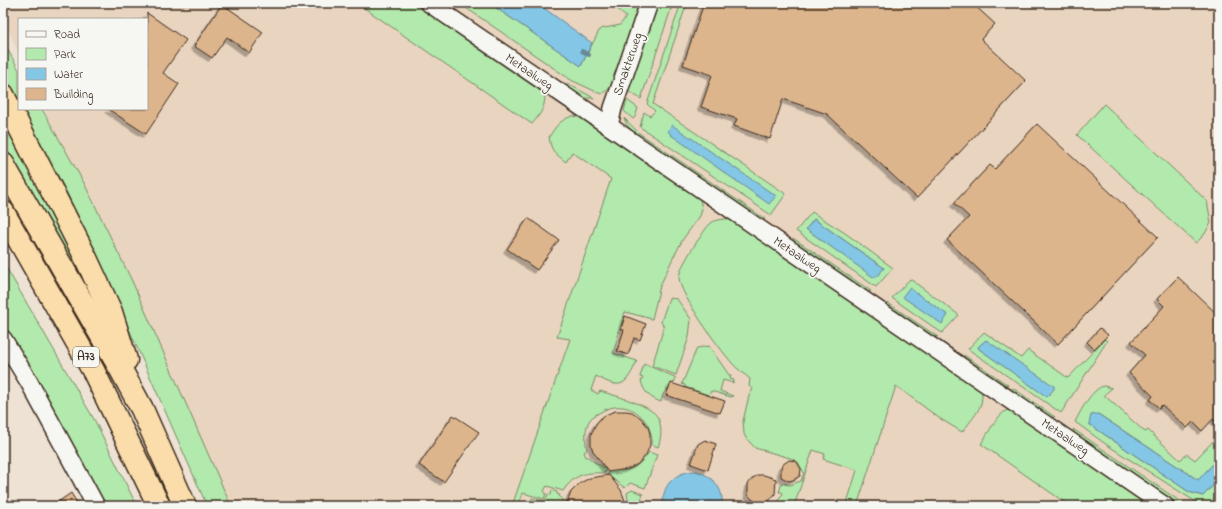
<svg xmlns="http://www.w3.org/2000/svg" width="1222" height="509" font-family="'Indie Flower',sans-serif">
<defs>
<filter id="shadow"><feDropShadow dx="-3.5" dy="3.5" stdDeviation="0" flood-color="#0004"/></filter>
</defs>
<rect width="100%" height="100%" fill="#eee2d4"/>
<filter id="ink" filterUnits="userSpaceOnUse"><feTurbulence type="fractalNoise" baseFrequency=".025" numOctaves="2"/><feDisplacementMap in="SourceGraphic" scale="8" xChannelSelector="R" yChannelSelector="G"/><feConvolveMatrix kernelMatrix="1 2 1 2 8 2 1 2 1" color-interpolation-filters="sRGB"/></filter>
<g filter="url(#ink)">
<!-- built -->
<path fill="#e9d4bf" d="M3,3H1219V506H225L44,109H147V19H19V54L3,18Z"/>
<!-- green -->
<g fill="#b2e9ac" stroke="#768a65" fill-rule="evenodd">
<path d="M357,3H413L545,93C545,108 542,112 532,124Z"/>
<path d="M459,3H489L581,66L600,29L620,25L626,17L619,11L617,3H643L616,79L608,90L601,94L571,80Z"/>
<path d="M658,3H673L641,99L628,91Z"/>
<path d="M681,3H687L653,104L786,194L771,215L640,127L644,112L650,116L655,111L647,104Z"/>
<path d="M3,41L19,70V105L3,75Z"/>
<path d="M568,84L594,98H582L564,89Z"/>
<path d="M627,100L638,108L635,117L633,119L624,111Z"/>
<path d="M1104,104L1207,201L1211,223L1204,235L1196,243L1077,135Z"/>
<path d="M3,106L116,340L52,225L3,144Z"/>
<path d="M21,109H42L84,183L132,281L231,506H207L94,250L64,187Z"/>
<path d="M572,116L581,117L699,194L702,209L700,216L683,239L672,260L660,286L652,319L625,312L613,353L637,361C626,385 622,391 596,376L591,390L598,394L600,391C616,396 640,402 653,412C663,420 662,437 658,447L652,445C653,416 625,396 599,413C595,415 590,418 588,423C585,431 585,442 587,450L584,452L586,457H589L591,460L606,469L605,473C585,472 575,474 563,491L547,486L544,491L546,493L544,499L523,493L518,506H512L570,339L557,337L611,179L572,152L566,162C555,153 551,152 549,137C556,126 559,121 572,116Z"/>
<path d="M624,118L639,133L765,219L758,220L634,133L627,125Z"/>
<path d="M812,212L845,233L893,268L876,287L796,231ZM814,219L884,268L873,276L806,229Z"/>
<path d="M734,218L981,389C986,406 972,419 962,432L939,418L896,386L858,503L864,506H846L857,470L823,459L825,454L813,450L795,503L799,505L798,506H777L780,497L783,494L782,492H779L782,483L790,485L801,481L804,473L798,462L790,458L755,448L746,438L744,434L743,421L749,396L753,389L749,386L750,379C744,374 737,369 732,363C719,348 680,295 679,278C679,269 691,251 696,243C701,237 705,228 711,223C716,219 727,219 734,218Z"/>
<path d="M793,238L871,291L867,292L794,246Z"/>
<path d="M3,262L95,421L137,506H104C78,450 46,398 13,347L3,356Z"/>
<path d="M910,279L959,315L942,333L892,298Z"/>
<path d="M669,298L677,299L691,319L689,337L676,375L652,366L664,327L661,322Z"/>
<path d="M888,303L938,337L924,335L889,310L887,305Z"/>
<path d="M984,332L1021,358L1028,350L1068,378L1105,339L1107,341L1061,413L968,349ZM986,340L1047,396L979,349L978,347Z"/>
<path d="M709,346L729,375H731L730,379L734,380L733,383L723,380L720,391L733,396L731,397L711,391L709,395L685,387V385L682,384L697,348Z"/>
<path d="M964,355L1008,385L1005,389L965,363Z"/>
<path d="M644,364L675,377V381L663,394L661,402C650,398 643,392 641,380H642L643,378L640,377Z"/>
<path d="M1104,386L1112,388L1104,395L1145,432L1148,430L1180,460L1187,454L1195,460L1219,435V458L1198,480L1098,414L1089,424L1189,492L1203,496L1219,479V502L1215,506H1202L1199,504L1107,445L1075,422C1080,412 1092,388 1104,386Z"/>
<path d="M1013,388L1055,417H1048L1009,392Z"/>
<path d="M1007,410L1012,411L1155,506H1070L981,444C987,435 997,415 1007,410Z"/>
<path d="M1073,429L1178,500L1190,506H1182L1177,502L1174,505L1083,443L1075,434Z"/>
<path d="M649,452L657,455L645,488L630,483L625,488L608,475L609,469C629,473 638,468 649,452Z"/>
<path d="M552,490L557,492V494L560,495L559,497L562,498L561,506H530L532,498L545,501L548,494L551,495Z"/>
<path d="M632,490L643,494L639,506H629L627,493Z"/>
</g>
<!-- water -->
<g fill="#84c6e5" stroke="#678895">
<path d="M489,3H537L592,43L581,66Z"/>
<path d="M672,125L776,196L769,204L671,135L668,131Z"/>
<path d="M814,219L884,268L877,277H873L806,229Z"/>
<path d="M909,288L948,315L942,324L904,298L903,296Z"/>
<path d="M986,340L1054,386V389L1047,397L979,349L978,347Z"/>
<path d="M1098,414L1198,480L1219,458V479L1203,496L1189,492L1089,424L1091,415Z"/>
<path d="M696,471C713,476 724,488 722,506H663C661,485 676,471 696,471Z"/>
</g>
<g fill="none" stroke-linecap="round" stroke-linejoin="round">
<!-- stream -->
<path stroke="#678895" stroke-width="4" d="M582,51L589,55"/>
</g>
<!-- building -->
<g fill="#dcb58d" stroke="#3b2a1e" filter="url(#shadow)">
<path d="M704,3H972L995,24L981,39L1026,81L917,198L827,114L783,99L770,139L734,126L737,119L701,107L712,75L683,65Z"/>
<path d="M222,4L263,32L249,53L227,37L212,58L194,46Z"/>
<path d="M147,13L186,40L163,73L179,84L146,134L108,109H147Z"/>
<path d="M1037,124L1158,237L1058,344L947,240L969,217L954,203L990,165L995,169Z"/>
<path d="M528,218L559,240L537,270L507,249Z"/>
<path d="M1178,277L1219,316V425L1213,419L1202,431L1193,422L1187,428L1162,405L1159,408L1150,400L1153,396L1129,373L1145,355L1131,342L1164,306L1157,299Z"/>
<path d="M625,316L646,324L640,340L634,338L628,355L617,351L624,330L621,329Z"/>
<path d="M1100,328L1108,335L1094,349L1087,342Z"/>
<path d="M671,383L725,401L720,413L666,395Z"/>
<path d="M615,411H626L632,412L641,418L648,427L650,434V445L646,455L638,464L628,469L608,472L593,451L591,445V434L596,424L600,419L605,415Z"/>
<path d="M453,415L479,432L444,482L419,465Z"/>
<path d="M705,440L716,444L708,470L691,464L698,444Z"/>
<path d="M789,460L796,461L801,469L800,476L793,480L789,481L781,477V468L782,465Z"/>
<path d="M609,475L621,490L627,506H566L571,492L580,483L590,478Z"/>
<path d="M758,475H764L776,479L775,494L768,502L757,503L752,499L748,495V484L753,478Z"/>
<path d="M71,493L79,506H52Z"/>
</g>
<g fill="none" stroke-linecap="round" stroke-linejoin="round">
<!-- minor casing -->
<g stroke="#3b2a1e" stroke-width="20">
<g id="minor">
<path d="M429,3L1165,506"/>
<path d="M609,126L613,108L649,3"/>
<path d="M3,339L29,382L96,506"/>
</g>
</g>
<!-- highway casing -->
<g stroke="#3b2a1e" stroke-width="25">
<g id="highway">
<path d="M3,95L84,254L111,312L126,360"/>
<path d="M3,164L120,368L142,409L185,506"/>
<path d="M3,212L94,372L159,506"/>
</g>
</g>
<!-- minor -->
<use href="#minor" stroke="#f6f6f2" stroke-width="17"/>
<!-- highway -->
<use href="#highway" stroke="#fbddab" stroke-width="22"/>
</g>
</g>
<g text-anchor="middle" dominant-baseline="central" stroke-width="3.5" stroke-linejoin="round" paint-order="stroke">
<!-- shield labels -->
<rect fill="#f6f6f2" stroke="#73675e" stroke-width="1" x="73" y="347" width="26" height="20" rx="3"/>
<g font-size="12" font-weight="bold" fill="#3b2a1e">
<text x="86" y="357">A73</text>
</g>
<!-- street labels -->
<g font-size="13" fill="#3b2a1e" stroke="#f6f6f2">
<text transform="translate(628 64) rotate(-71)">Smakterweg</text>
<text transform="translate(529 72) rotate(34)">Metaalweg</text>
<text transform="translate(797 255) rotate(34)">Metaalweg</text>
<text transform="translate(1065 437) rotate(34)">Metaalweg</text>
</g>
</g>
<!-- margin -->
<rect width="1222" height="509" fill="none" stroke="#f6f6f2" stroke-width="16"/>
<rect x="8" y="8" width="1206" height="493" fill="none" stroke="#3b2a1e" stroke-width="1.5" filter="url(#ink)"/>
<!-- legend -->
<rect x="18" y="18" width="130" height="92" fill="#f6f6f2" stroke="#aba49d"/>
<rect x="26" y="31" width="20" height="6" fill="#f6f6f2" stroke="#aba49d"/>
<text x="54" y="38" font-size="12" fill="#3b2a1e">Road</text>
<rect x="26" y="48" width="20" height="12" fill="#b2e9ac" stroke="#aba49d"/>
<text x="54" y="58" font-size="12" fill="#3b2a1e">Park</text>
<rect x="26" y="68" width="20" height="12" fill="#84c6e5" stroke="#aba49d"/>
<text x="54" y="78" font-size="12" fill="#3b2a1e">Water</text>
<rect x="26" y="88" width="20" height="12" fill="#dcb58d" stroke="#aba49d"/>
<text x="54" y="98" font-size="12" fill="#3b2a1e">Building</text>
</svg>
